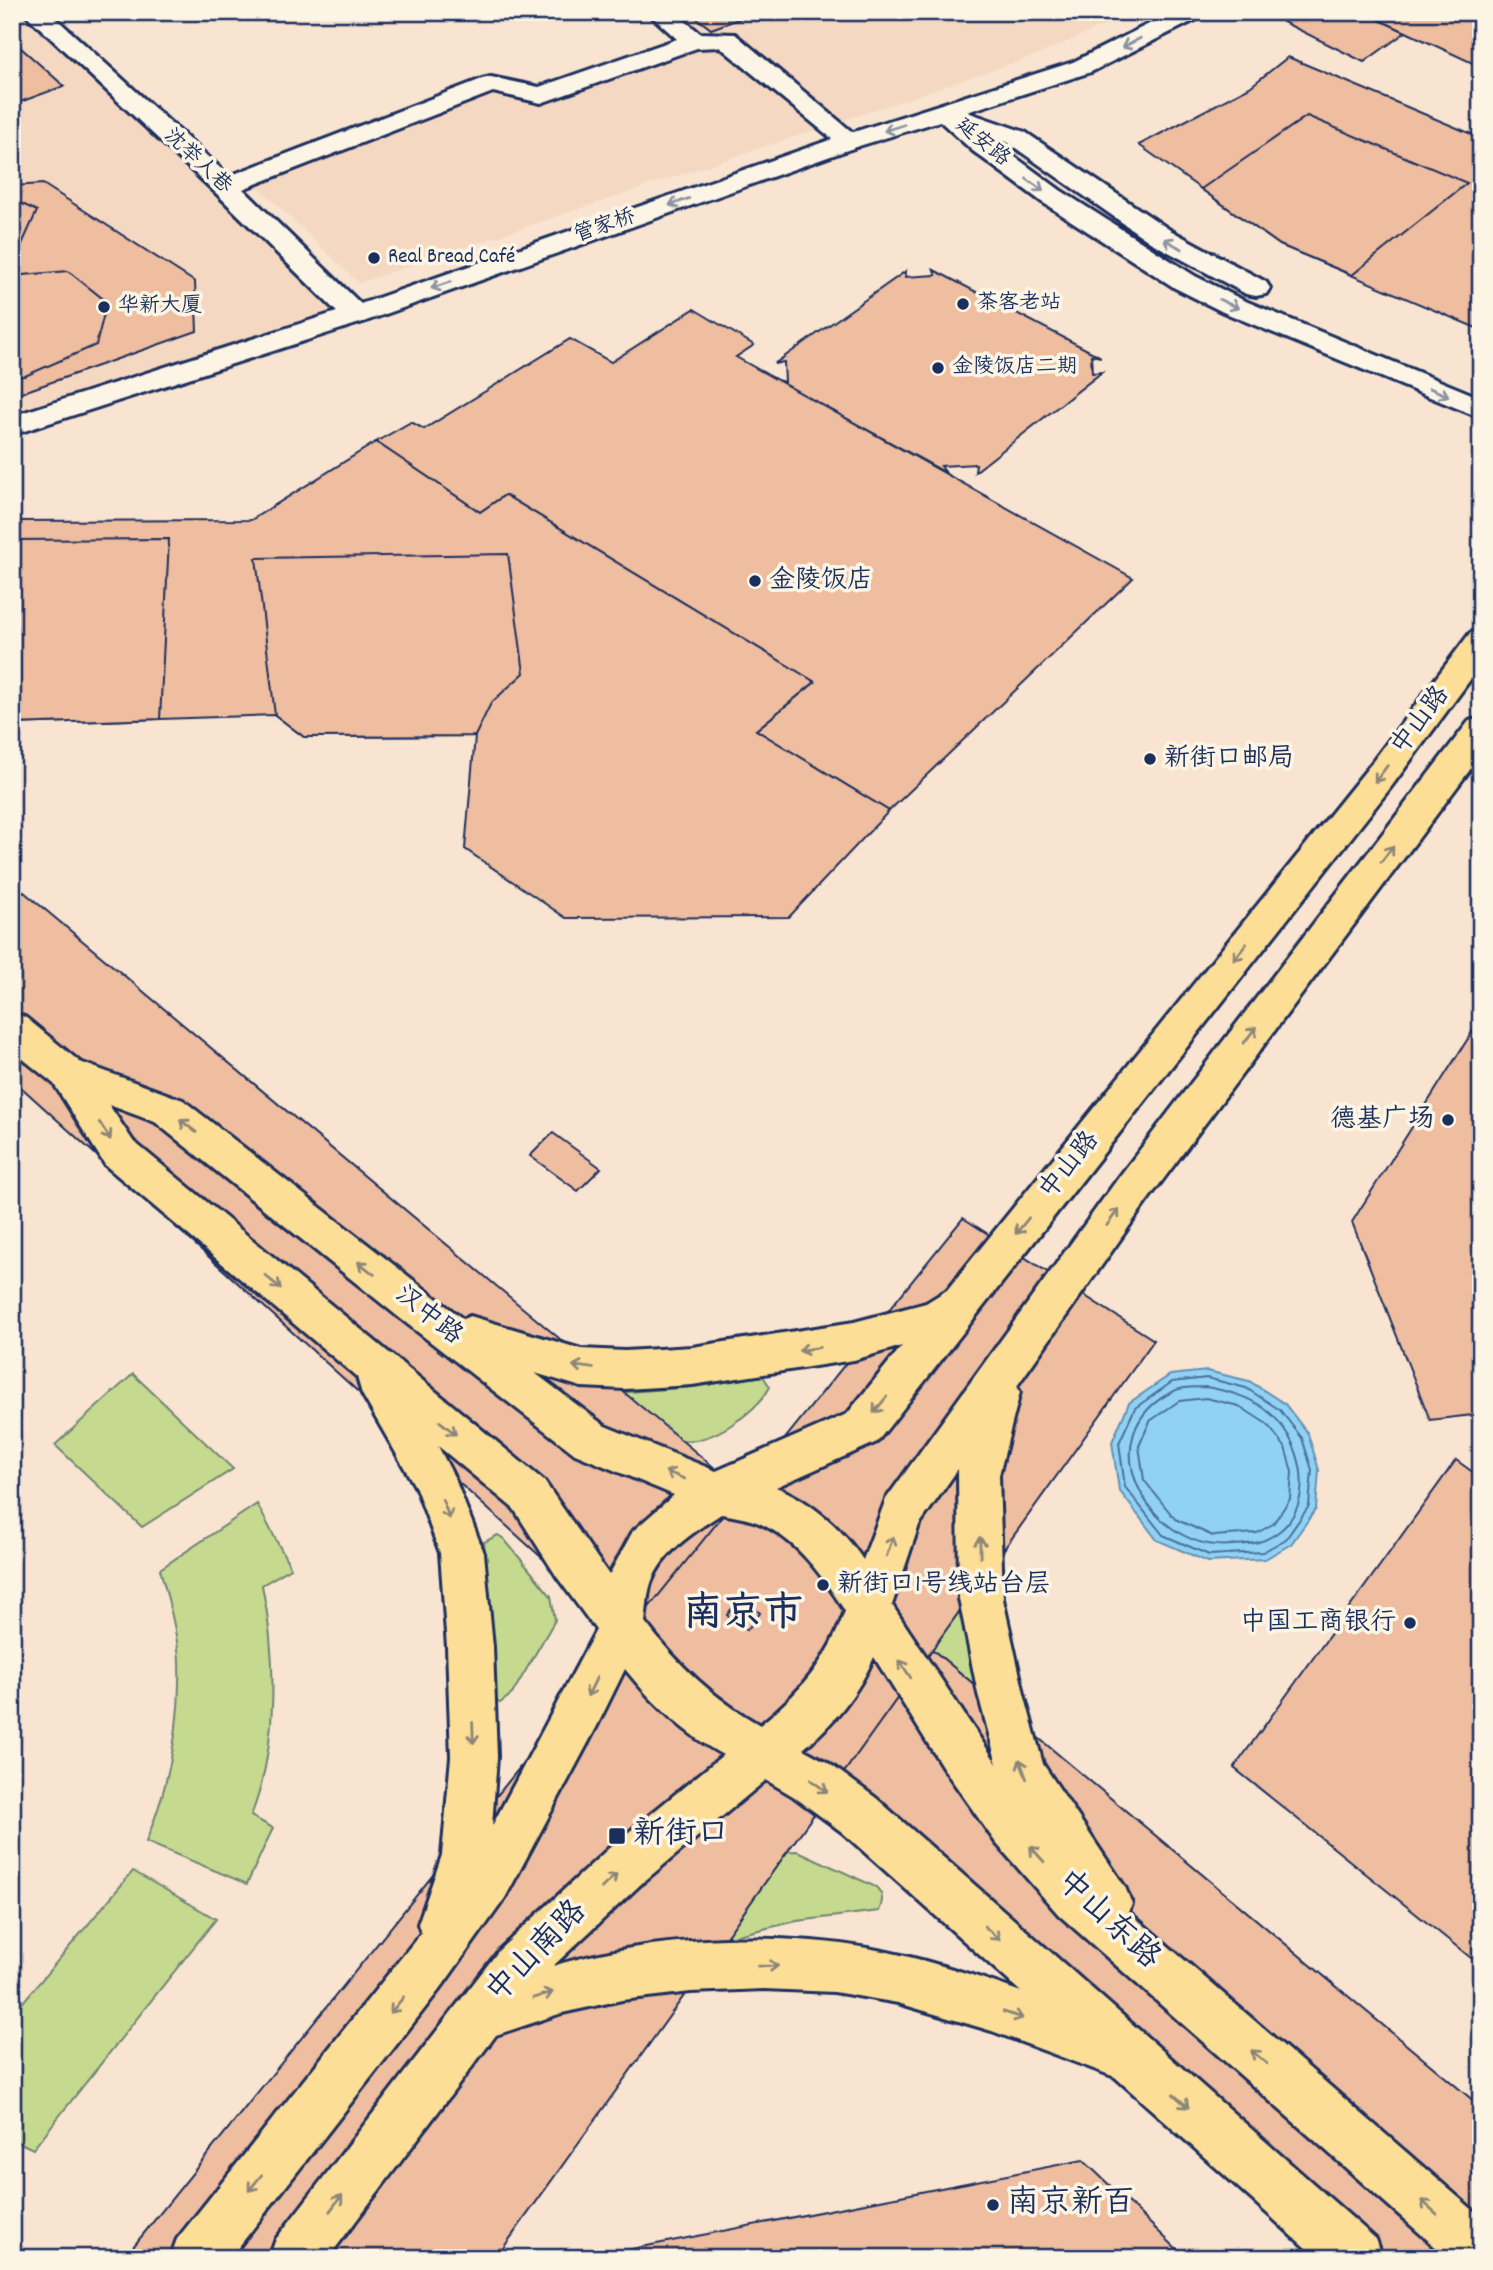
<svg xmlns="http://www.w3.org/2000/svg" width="1493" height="2270" font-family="Dekko,'LXGW WenKai TC',sans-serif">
<rect width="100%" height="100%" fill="#f8e4d0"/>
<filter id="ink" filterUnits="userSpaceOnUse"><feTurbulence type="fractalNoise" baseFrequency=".0143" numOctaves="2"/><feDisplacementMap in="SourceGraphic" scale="14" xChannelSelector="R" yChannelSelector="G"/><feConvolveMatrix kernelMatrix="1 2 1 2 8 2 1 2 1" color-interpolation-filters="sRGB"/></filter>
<g filter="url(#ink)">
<!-- built -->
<g fill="#f5d8c1">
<path d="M12,12H32L356,315L12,426Z"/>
<path d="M659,12H1133L1040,54L359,283L249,178L491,84L541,95L693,41Z"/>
</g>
<!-- green -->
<g fill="#c5d98f" stroke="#708476" stroke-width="2">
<path d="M133,1374L233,1469L142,1527L55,1445Z"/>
<path d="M763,1376L770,1387C762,1402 746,1416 731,1425C677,1460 656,1430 615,1393L693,1387Z"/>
<path d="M257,1504L291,1568L262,1585C277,1657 278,1747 251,1816L273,1828L247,1884L146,1842C169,1785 181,1725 179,1663C179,1638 167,1594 160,1569Z"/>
<path d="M498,1535L504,1539L551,1596L555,1620L512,1694L500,1703L491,1698V1614L484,1542Z"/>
<path d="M960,1557L994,1725L930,1665L942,1566Z"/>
<path d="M798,1851L876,1887C884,1895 883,1901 879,1911L797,1921L708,1942L772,1852Z"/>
<path d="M133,1871L216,1919L33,2149L12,2139V2015Z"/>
</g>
<!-- water -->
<path fill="#91d2f3" stroke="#6291b7" stroke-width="2" d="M1207,1371L1249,1381L1285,1404L1308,1434L1319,1470L1316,1509L1291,1544L1265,1559L1208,1562L1157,1540L1119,1490L1112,1442L1129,1403L1170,1375Z"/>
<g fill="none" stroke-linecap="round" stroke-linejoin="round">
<!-- shore -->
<g stroke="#4a709a" stroke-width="2">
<path d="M1207,1378L1246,1388L1280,1410L1302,1438L1312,1470L1309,1506L1286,1539L1263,1552L1209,1555L1163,1535L1125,1487L1119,1443L1135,1408L1172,1382Z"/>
<path d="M1206,1387C1227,1391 1248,1396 1265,1409C1302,1436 1319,1503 1277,1533C1262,1544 1249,1544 1232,1545C1148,1553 1085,1433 1174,1391C1184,1386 1196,1388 1206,1387Z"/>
<path d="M1206,1398L1239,1406L1267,1424L1285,1447L1292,1472L1290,1499L1273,1524L1257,1533L1213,1536L1175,1519L1144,1480L1139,1446L1150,1421L1179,1401Z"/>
</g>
</g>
<!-- building -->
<g fill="#efbd9f" stroke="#1b2f5e" stroke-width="2">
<path d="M689,12H758L711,29Z"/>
<path d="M1286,12H1362L1406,32L1364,62L1275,18Z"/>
<path d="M1362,12H1481V67L1406,32Z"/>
<path d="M12,40L64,86L12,105Z"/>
<path d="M1288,57L1481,138V330L1280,245L1139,145L1250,87Z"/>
<path d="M1307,116L1467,183L1352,275L1280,245L1201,189Z"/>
<path d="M43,184L195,282L197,331L12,396V186Z"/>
<path d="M12,199L37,211L18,253L12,256Z"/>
<path d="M934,270L1101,357L1091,355L1092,373L1102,372L975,472L976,464L941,466L946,473L776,380L785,382L784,362L774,364L906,271L905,277L936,275Z"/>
<path d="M68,271L107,302L96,345L25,376L12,377V276Z"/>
<path d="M694,309L754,345L736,357L1133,578L889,811L756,730L815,682L505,495L480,512L376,442L411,422L424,429L570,339L611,362Z"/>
<path d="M376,442L480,512L505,495L815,682L756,730L889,811L789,917L566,918L465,849L475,736L304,737L275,715L12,724V521L251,520Z"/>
<path d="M169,539L160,719L12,724V540Z"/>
<path d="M508,554L524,673L491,703L475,736L304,737L275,715L256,558Z"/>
<path d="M12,882L1481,2107V2258H1317L12,1079Z"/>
<path d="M1481,1018V1414L1430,1420L1352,1222Z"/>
<path d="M553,1133L601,1168L578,1191L530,1156Z"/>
<path d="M963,1218L1154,1340L496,2258H124Z"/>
<path d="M1456,1460L1481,1478V1966L1234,1768Z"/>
<path d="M740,1598L760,1613L747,1630L743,1627L741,1629L727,1615Z"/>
<path d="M1083,2160L1178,2250L1179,2258H586Z"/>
</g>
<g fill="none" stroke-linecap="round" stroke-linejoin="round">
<!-- minor casing -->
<g stroke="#1b2f5e" stroke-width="6">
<path id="minor" d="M23,12H49L229,176L482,79L491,77L539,87L677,39L647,12H674L700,33L735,34L863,141L859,146L850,149L841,146L720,47L697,48L541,103L493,92L243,189L366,309L370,315L366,321L356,324L346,321L216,193Z"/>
</g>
<!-- tertiary casing -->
<g stroke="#1b2f5e" stroke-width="6">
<path id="tertiary" d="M1173,12H1204L1201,17L1091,72L967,112L1025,132L1170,230L1266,282L1270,288L1266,294L1256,296L1246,294L1150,242L1007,142L985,135L1060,190L1195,276L1243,300L1481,398V418L1223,312L1175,288L1042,202L973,151L940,121L859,146L366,321L12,435V416L346,309L841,136L1073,62Z"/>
</g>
<!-- primary casing -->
<g stroke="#1b2f5e" stroke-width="6">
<path id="primary" d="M1481,630V665L1391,787L877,1442L776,1487C811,1501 843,1529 863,1560L886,1499L1119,1177L1469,721L1481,718V755L1147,1201L1017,1386L1020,1392L999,1475L1003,1599L1024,1694L1043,1764L1125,1887L1132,1904L1129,1912L1481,2217V2258H1448L1059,1915L996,1843L942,1766L874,1657C859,1692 832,1726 803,1749L827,1762L876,1798L1376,2239L1383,2258H1317L1115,2077L992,2031L898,2003L834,1992L764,1989L691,1992L622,2000L562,2013L496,2035L328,2258H269L276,2239L500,1949L608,1849L723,1755C685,1734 652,1703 625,1669L597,1726L505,1898L443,1985L230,2258H170L177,2239L421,1933L418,1924L442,1855L451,1757L447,1647L440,1553L416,1488L362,1394L357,1377L105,1165L54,1084L12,1050V1013L25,1017L80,1062L183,1100L463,1319L470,1316L581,1349L625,1351L692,1347L854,1322L926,1303L947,1290L1367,769L1470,633ZM109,1105L155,1122L401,1319L575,1454L674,1495L633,1531L609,1575L544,1481L133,1141ZM902,1346L847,1414L716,1471L605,1426L535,1373L581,1387L625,1389L692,1385L854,1360ZM438,1446L514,1509L557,1577L596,1630L492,1826L497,1757L493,1647L484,1553L455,1479ZM958,1469L959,1599L978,1694L997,1764L892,1605L919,1525ZM721,1514C733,1516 747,1518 759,1523C798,1540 823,1577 845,1611C828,1660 800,1693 760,1725C714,1699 677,1664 645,1622C647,1609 647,1595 651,1583C662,1552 695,1531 721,1514ZM766,1780L793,1796L842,1832L1021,1992C971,1974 920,1957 867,1948C769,1931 648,1937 553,1966L642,1883Z"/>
</g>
<!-- minor -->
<use href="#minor" fill="#fcf5e5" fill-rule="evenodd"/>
<!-- tertiary -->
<use href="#tertiary" fill="#fcf5e5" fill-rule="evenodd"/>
<!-- primary -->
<use href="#primary" fill="#fdde96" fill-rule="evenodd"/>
</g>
<!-- one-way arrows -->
<defs><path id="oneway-shaft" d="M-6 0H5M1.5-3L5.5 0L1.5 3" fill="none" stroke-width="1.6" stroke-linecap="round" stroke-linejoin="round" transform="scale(1.75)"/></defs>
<g stroke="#8c92a2">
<use href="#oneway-shaft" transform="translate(1131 43) rotate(153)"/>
<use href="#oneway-shaft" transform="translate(894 128) rotate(162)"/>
<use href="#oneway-shaft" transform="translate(1035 185) rotate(36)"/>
<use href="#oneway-shaft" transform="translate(679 202) rotate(161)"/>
<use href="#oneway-shaft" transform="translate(1173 244) rotate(-150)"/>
<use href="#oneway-shaft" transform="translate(441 285) rotate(161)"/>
<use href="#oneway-shaft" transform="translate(1229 304) rotate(25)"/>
<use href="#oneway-shaft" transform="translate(1439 392) rotate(23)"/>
</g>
<g stroke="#8c867a">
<use href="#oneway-shaft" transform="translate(1381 774) rotate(127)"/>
<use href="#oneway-shaft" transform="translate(1387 854) rotate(-53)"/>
<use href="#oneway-shaft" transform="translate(1240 952) rotate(129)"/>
<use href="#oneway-shaft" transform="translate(1250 1035) rotate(-53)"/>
<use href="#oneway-shaft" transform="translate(188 1126) rotate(-142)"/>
<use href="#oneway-shaft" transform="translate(105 1131) rotate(57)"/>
<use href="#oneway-shaft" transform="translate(1113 1217) rotate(-54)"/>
<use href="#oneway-shaft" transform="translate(1022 1226) rotate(129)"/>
<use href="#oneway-shaft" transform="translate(366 1268) rotate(-142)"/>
<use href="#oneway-shaft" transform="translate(273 1282) rotate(40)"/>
<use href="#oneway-shaft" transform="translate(809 1349) rotate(171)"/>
<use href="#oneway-shaft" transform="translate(583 1367) rotate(-173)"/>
<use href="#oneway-shaft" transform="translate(880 1405) rotate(129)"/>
<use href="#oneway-shaft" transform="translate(448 1428) rotate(39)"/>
<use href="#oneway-shaft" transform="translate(675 1475) rotate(-158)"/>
<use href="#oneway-shaft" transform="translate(446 1509) rotate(69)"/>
<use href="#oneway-shaft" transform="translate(890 1546) rotate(-71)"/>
<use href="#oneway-shaft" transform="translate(980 1547) rotate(-91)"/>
<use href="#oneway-shaft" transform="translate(905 1669) rotate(-123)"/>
<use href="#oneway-shaft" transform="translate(592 1687) rotate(116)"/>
<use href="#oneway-shaft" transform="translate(473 1733) rotate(88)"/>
<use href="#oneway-shaft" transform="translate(1023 1769) rotate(-110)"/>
<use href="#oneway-shaft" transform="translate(819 1786) rotate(36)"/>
<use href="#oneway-shaft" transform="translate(1037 1854) rotate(-132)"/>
<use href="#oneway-shaft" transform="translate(609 1881) rotate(-43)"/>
<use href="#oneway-shaft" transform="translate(992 1933) rotate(42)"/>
<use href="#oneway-shaft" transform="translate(768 1966) rotate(-1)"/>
<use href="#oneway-shaft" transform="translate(543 1995) rotate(-17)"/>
<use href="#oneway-shaft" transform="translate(397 2005) rotate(129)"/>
<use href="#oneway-shaft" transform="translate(1013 2015) rotate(19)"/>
<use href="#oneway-shaft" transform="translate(1259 2057) rotate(-139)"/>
<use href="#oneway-shaft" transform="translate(1181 2101) rotate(42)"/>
<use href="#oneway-shaft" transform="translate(255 2183) rotate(129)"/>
<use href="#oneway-shaft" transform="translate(336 2203) rotate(-53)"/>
<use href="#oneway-shaft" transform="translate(1429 2207) rotate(-139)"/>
</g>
</g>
<!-- markers -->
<g fill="#1b2f5e" stroke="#fcf5e5" stroke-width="2.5">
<circle cx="374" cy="258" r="7"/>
<circle cx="963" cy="304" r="7"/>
<circle cx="104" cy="307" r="7"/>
<circle cx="938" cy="368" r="7"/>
<circle cx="755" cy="581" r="7"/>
<circle cx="1150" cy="759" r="7"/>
<circle cx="1448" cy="1120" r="7"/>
<circle cx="823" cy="1585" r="7"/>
<circle cx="1410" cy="1623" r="7"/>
<rect x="608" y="1827" width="18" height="18" rx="3.5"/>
<circle cx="993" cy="2205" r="7"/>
</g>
<g text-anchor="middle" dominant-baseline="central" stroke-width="7" stroke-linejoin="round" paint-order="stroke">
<!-- far-street labels -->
<g font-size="21" fill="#1b2f5e" stroke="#fcf5e5">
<text transform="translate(982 143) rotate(39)">延安路</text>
<text transform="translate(197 162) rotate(43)">沈举人巷</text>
<text transform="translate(605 227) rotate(-19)">管家桥</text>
</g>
<!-- far-poi labels -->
<g font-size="21" fill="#1b2f5e" stroke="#fcf5e5" text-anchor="start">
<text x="388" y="258">Real Bread Café</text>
<text x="977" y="304">茶客老站</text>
<text x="118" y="307">华新大厦</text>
<text x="952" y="368">金陵饭店二期</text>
</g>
<!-- poi labels -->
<g font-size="26" fill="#1b2f5e" stroke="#fcf5e5" text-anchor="start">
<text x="769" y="581">金陵饭店</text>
<text x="1164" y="759">新街口邮局</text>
<text x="1434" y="1120" text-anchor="end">德基广场</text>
<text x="837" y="1585">新街口1号线站台层</text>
<text x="1396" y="1623" text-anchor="end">中国工商银行</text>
</g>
<!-- street labels -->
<g font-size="26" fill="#1b2f5e" stroke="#fcf5e5">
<text transform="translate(1421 721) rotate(-53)">中山路</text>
<text transform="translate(1070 1166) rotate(-51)">中山路</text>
<text transform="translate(428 1316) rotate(38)">汉中路</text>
</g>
<!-- near-poi labels -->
<g font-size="32" fill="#1b2f5e" stroke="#fcf5e5" text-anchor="start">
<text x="633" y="1836">新街口</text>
<text x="1007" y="2205">南京新百</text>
</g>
<!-- near-street labels -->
<g font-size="32" fill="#1b2f5e" stroke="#fcf5e5">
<text transform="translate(1107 1921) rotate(43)">中山东路</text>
<text transform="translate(538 1953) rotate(-46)">中山南路</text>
</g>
<!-- town labels -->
<g font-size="40" font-weight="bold" fill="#1b2f5e" stroke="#fcf5e5">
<text x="743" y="1616">南京市</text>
</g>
</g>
<!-- margin -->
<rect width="1493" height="2270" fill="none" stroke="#fcf5e5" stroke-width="42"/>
<rect x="21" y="21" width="1451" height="2228" fill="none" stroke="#1b2f5e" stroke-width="2.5" filter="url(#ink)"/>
</svg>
